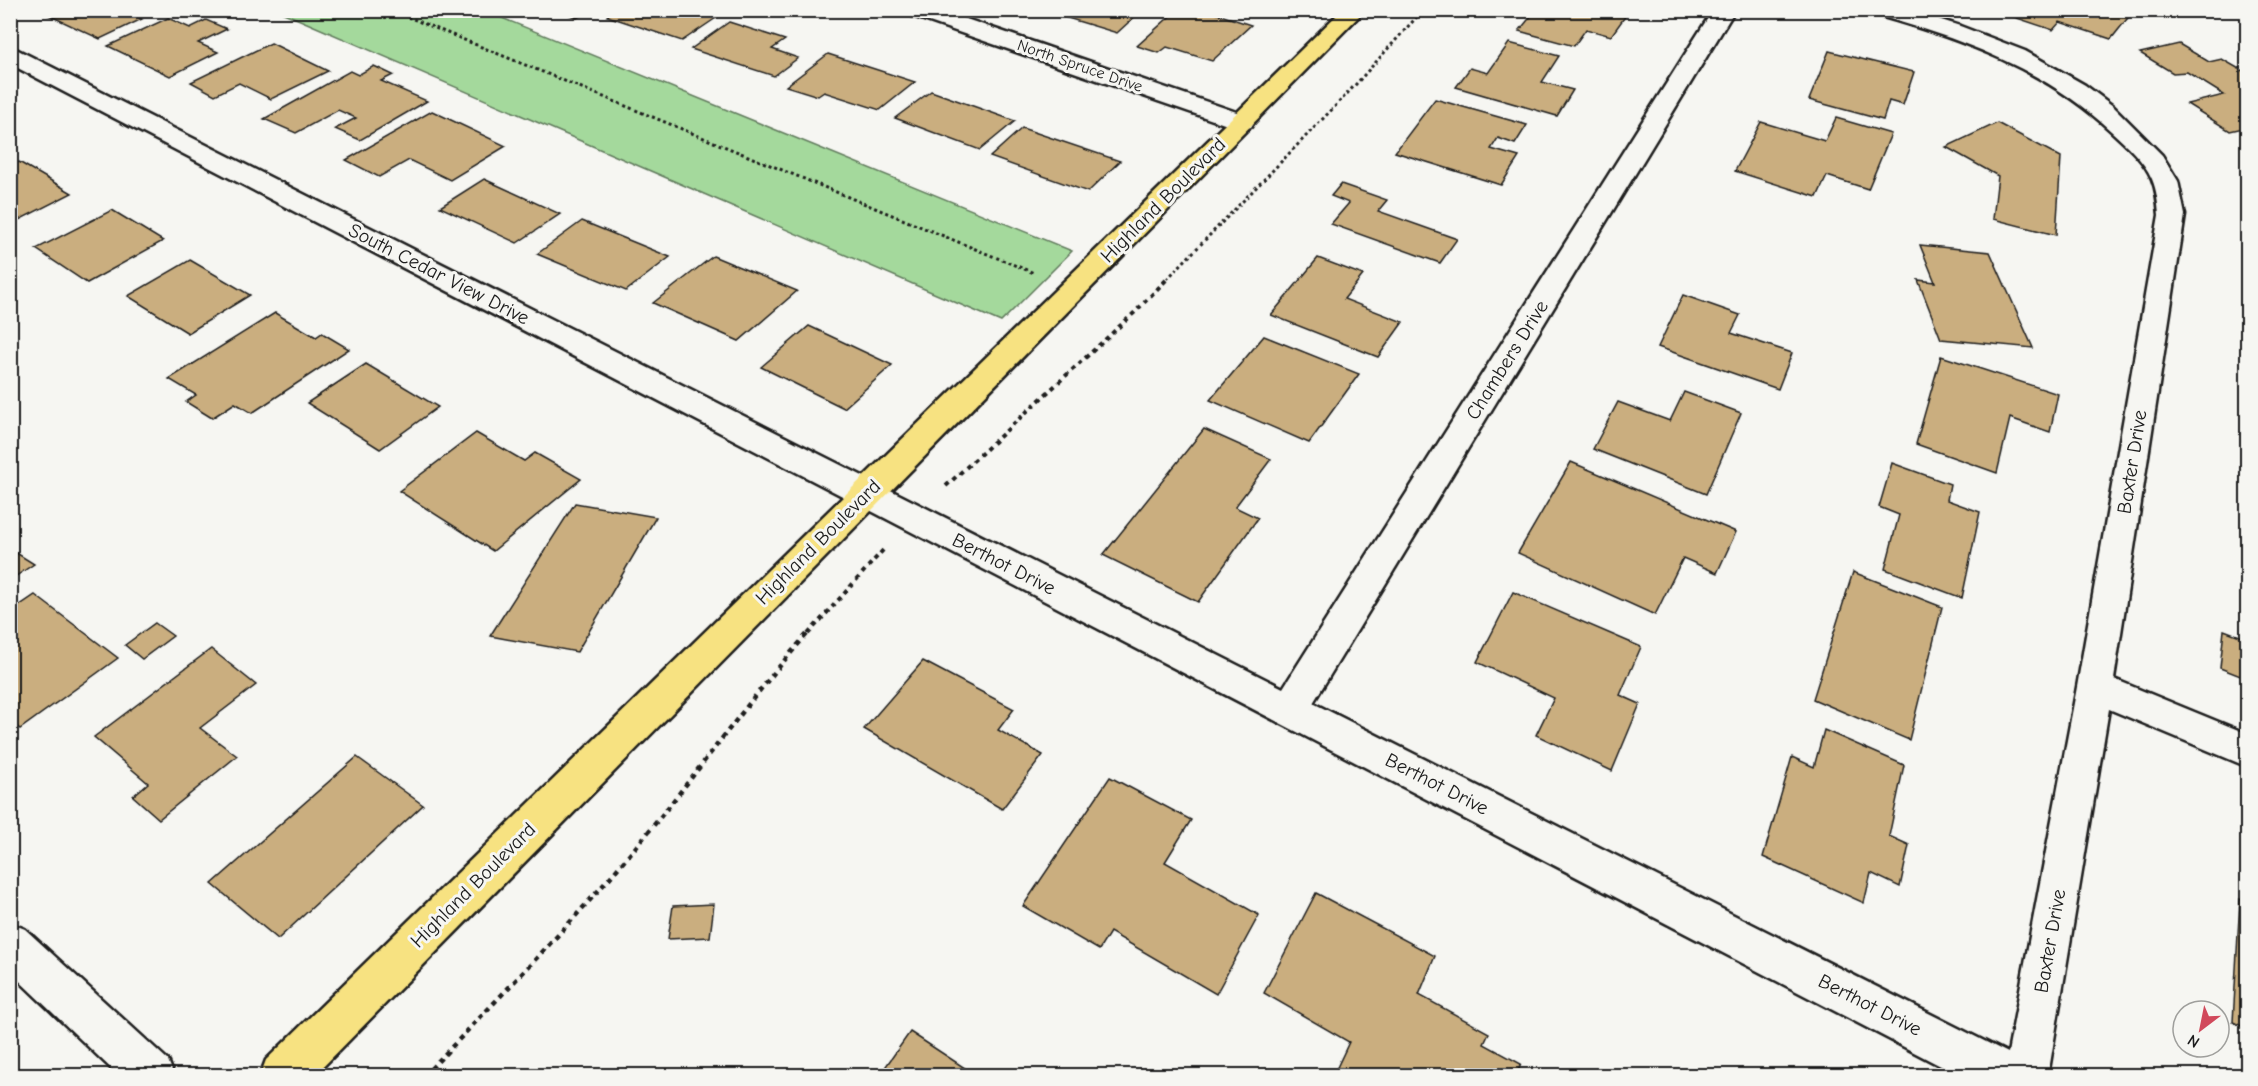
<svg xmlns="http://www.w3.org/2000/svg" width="2258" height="1086" font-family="'Comic Neue',sans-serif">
<rect width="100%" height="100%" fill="#f6f6f2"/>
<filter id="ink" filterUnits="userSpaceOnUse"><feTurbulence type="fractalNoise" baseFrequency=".0167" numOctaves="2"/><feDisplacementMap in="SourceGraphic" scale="12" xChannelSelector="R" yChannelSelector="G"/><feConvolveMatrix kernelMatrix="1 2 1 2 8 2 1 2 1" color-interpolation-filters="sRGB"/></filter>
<g filter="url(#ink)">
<!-- green -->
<path fill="#a4d99c" stroke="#607a5c" stroke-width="1.5" d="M279,11H485L1072,251L1001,322Z"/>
<!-- building -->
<g fill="#caae7f" stroke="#1c1c1c" stroke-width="1.5">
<path d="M46,10H123L142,19L100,39L42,12Z"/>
<path d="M558,10H590L577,18Z"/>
<path d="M615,10H720L725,12L682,41L607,16Z"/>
<path d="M1041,10H1142L1117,33Z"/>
<path d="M1177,10H1205L1251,25L1212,61L1167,47L1159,53L1137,46Z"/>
<path d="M1536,10H1627L1629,11L1611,36L1586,29L1574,46L1519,31Z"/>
<path d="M1993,10H2121L2131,14L2111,39L2060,22L2053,30Z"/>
<path d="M168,18L190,28L206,20L227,29L198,43L218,52L170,76L108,46Z"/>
<path d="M729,22L785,40L772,49L798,58L774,76L691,49Z"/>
<path d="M271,43L328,71L271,99L239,83L215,95L191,82Z"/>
<path d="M1509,43L1559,56L1542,82L1573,90L1557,116L1456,87L1470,68L1488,73Z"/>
<path d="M2179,44L2209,62L2222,59L2248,74V127L2230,131L2187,104L2224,95L2187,72L2173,73L2140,53Z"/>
<path d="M1829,51L1914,72L1903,105L1889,101L1883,120L1809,100Z"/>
<path d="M828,54L915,82L880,110L824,92L818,96L786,86Z"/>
<path d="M374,66L393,75L381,81L427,101L360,140L335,129L356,118L338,110L296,133L264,119L350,71L358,75Z"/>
<path d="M931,91L1015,121L980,150L895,118Z"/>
<path d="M1435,99L1527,125L1515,144L1498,138L1491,149L1519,157L1501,185L1395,152Z"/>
<path d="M432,111L506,146L450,180L409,160L379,177L346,160Z"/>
<path d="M1836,118L1891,134L1868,189L1827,176L1817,197L1735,171L1761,122L1825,141Z"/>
<path d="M1997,123L2061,157L2056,235L1993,219L1998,176L1946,147Z"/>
<path d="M1022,128L1120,161L1088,192L990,157Z"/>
<path d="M19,162L72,193L17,221L10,218V166Z"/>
<path d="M484,179L560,214L517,243L440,207Z"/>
<path d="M1341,184L1387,200L1378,211L1457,239L1440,263L1331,224L1349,203L1331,196Z"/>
<path d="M112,210L163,241L87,283L36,249Z"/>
<path d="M582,221L670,257L626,291L537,254Z"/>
<path d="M1920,245L1990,252L2033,348L1941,339L1918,280L1935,282Z"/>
<path d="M713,256L797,291L739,341L653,303Z"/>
<path d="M1318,258L1363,275L1344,299L1403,322L1378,357L1271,315Z"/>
<path d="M190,260L250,295L188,333L128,296Z"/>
<path d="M1683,295L1740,315L1731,333L1792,353L1778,389L1658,347Z"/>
<path d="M275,313L316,337L322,333L349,349L252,413L235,403L212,418L186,402L196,395L169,379Z"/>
<path d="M809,326L892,365L844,408L761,367Z"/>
<path d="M1264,336L1359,374L1309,443L1210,400Z"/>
<path d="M1941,356L2058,394L2050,432L2010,418L1997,473L1916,444Z"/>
<path d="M366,364L438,407L380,449L307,403Z"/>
<path d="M1684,392L1741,413L1706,494L1593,449L1618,402L1670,421Z"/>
<path d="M1204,429L1271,459L1235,507L1258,518L1198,602L1103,555Z"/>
<path d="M476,433L524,461L535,453L581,479L493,551L399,491Z"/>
<path d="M1571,462L1736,532L1717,573L1683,558L1655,615L1518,553Z"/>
<path d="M1892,463L1950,484L1947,500L1980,512L1962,598L1885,569L1899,515L1879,507Z"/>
<path d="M575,503L656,517L577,652L490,636Z"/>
<path d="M10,549L34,564L10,580Z"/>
<path d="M1853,572L1942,607L1909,740L1813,699Z"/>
<path d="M1513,592L1641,647L1620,695L1640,704L1612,771L1536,735L1554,698L1477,662Z"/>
<path d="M35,595L118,658L20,729L10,721V612Z"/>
<path d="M155,623L173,636L142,659L125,645Z"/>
<path d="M2224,630L2248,639V679L2220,668Z"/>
<path d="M211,649L256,685L200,728L237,756L159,819L133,796L148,783L94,737Z"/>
<path d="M923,661L1014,709L998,730L1043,755L1002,809L864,729Z"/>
<path d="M1824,730L1904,765L1889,836L1909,845L1900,887L1871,873L1864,903L1763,857L1792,757L1814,767Z"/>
<path d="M357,757L423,805L278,939L212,884Z"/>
<path d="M1110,777L1191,820L1165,862L1259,915L1216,994L1110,932L1099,950L1023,906Z"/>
<path d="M1316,893L1435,956L1419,995L1489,1033L1484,1044L1521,1064L1516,1076H1333L1349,1042L1264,993Z"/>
<path d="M2240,899L2248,902V1029L2233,1022Z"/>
<path d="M714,904L710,937L668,939L673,906Z"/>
<path d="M910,1032L977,1076H879Z"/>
</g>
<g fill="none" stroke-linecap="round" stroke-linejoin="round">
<!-- minor casing -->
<g stroke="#1c1c1c" stroke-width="5">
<g id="minor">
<path d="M907,10H940L1251,117L1254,122L1251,127L1242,129L1233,127L909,15Z"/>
<path d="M1713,10H1735L1313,703L2008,1053L2077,687L2159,215C2158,203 2157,191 2152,179C2144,160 2126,145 2111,131C2045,69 1962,39 1876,15L1874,10H1910L1960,26L2025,51L2085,85L2113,106L2162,155L2178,181L2185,215L2114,679L2248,734V767L2109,709L2048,1076H1960L10,64V48L18,50L1283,688Z"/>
<path d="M10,923L25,929L168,1060L174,1076H119L10,972Z"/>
</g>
</g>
<!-- major casing -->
<g stroke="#1c1c1c" stroke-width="5">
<path id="major" d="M1342,10H1365L314,1076H260L266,1060Z"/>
</g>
<!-- path-far2 -->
<g stroke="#1c1c1c" stroke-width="3" stroke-dasharray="3 3" stroke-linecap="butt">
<path d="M391,10L1034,273"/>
<path d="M1167,279L1346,95L1423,10"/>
</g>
<!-- path-far1 -->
<g stroke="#1c1c1c" stroke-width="4" stroke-dasharray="4.5 4.5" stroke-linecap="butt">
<path d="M946,486L1134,313L1169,277"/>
<path d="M808,634L884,549"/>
</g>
<!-- path -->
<path stroke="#1c1c1c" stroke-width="4.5" stroke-dasharray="5 5" stroke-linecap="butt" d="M424,1076C500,996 579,917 649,831C703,765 752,696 809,632"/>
<!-- minor -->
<use href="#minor" fill="#f6f6f2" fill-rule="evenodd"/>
<!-- major -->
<use href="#major" fill="#f7e281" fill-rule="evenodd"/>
</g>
</g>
<g text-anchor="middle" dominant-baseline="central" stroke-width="6" stroke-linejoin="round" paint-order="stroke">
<!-- far-street labels -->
<g font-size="16" fill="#1c1c1c" stroke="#f6f6f2">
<text transform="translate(1080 66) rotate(19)">North Spruce Drive</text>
</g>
<!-- street labels -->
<g font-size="20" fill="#1c1c1c" stroke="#f6f6f2">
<text transform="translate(1163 200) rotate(-45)">Highland Boulevard</text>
<text transform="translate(439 274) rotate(27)">South Cedar View Drive</text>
<text transform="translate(1507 360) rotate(-58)">Chambers Drive</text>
<text transform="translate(2132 462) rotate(-81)">Baxter Drive</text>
<text transform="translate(818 542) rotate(-45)">Highland Boulevard</text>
<text transform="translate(1004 564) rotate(27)">Berthot Drive</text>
<text transform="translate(1437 784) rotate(27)">Berthot Drive</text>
<text transform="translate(473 885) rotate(-45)">Highland Boulevard</text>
<text transform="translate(2050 941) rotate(-80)">Baxter Drive</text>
<text transform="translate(1870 1005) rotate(27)">Berthot Drive</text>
</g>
</g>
<!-- margin -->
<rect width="2258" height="1086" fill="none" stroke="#f6f6f2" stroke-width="36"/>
<rect x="18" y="18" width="2222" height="1050" fill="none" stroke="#1c1c1c" stroke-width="2" filter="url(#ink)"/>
<!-- north arrow -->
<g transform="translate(2201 1029) rotate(212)"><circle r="28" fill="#f6f6f2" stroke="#9f9f9c" stroke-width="1.5"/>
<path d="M0-4.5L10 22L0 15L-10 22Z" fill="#d1495b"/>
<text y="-9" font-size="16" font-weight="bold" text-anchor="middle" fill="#1c1c1c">N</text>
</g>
</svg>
